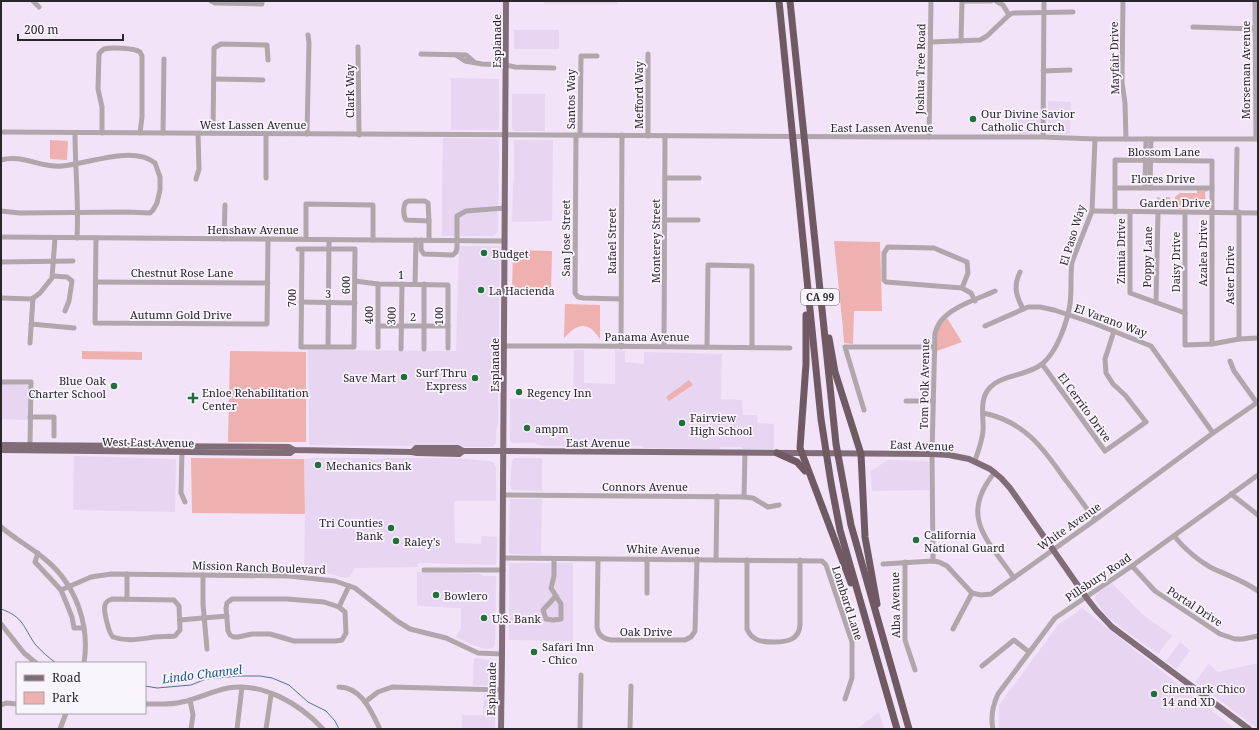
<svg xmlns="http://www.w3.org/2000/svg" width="1259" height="730" font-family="'Noto Serif',serif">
<rect width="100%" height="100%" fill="#f2e3f9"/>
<!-- built -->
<g fill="#e8d5f1">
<rect x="544" y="1" width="73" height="3"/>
<rect x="514" y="30" width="45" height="19"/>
<path d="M451,78L499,79V128L497,130H451Z"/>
<path d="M512,94H545V131H515L512,129Z"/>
<path d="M1048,101L1071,102L1070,134H1050L1048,132Z"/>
<path d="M1040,117L1039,130L1035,134H1018V118Z"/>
<path d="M443,138L497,139L499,140L498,232L494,236H442V188Z"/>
<path d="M518,140H553L552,221L512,222L513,186L514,179V142L515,140Z"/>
<path d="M459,246H500L498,425L496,430V443L493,447L309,445L308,350L456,351Z"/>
<path d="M574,350H584V383L615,384V350L625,351V362L644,364V352L722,354L721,399L742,400L743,415H757L758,423L774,424V449H743L742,447H720V449H715L644,448L643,446H542L534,443H514L511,442L510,440V399H573Z"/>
<path d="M1,384L26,385L29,388L28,420L1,419Z"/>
<path d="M74,456L176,459L175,512L73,510Z"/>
<path d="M315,458H369L374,460L386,458H454L490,461L494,463L496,467V501H454L455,543L481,544L482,536L497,537L496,565L418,563V567L355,568L350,577L345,578L331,574L304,572L305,514L304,459Z"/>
<path d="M514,458H542V491L512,490L510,485L512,461Z"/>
<path d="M888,460L927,461L929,464V490L872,491L871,471Z"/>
<path d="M510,499H542L541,555L512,554L509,553Z"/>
<path d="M510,563H573V641L509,640V565Z"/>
<path d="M417,572L481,574L484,576H496L495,645L493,648L486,649L475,646L456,637L461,628V608L417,606Z"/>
<path d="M1112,583L1141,613L1172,636L1158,654L1120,627L1105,614L1095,599L1096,594Z"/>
<path d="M1082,608L1235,729H999V705L1058,625Z"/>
<path d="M1180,642L1190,650L1176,669L1166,661Z"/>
<path d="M474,658L494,661L496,663L495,684L492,686L473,685Z"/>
<path d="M1258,663V729L1195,682L1209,664L1218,672Z"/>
<path d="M484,693H492L495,696V729H462V715H489L483,714Z"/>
<path d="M879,712L884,729H857Z"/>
</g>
<!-- green -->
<g fill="#eeb1af">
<path d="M50,140L68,141L67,160L50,159Z"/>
<path d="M1197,190H1208V191L1205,192L1206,209H1204V205H1188V209H1177V205H1159L1158,209L1153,208V206H1157V197L1166,199V197H1170V201H1175V197L1180,193H1197Z"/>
<path d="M834,241L880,242L882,311H854L853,344L844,343L843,329Z"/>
<path d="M513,250L552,251L551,293L512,292Z"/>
<path d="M565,304L600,305V339C588,321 578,323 564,338Z"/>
<path d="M947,318L962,342L937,351C936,336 935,328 947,318Z"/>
<path d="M82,351L142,352V360L82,359Z"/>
<path d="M230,351L306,352V442H228Z"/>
<path d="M689,380L693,385L669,401L666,397Z"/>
<path d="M191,458L304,459L305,514L192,513Z"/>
</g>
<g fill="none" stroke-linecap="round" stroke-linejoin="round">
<!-- stream -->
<g stroke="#547194" stroke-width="1">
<path d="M1,609C24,617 23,627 35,644C41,651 49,658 56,663"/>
<path d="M145,686L157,688L191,685L206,679L238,676H260L272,678L289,685L308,702L326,711L335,721L339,729"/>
</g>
<!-- minor -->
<g stroke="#b1a6ab" stroke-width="5">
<path d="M33,1L39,7"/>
<path d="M211,1L215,3L262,4V1"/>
<path d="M996,1L1003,5L1009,15"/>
<path d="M1123,1L1122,82L1125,103L1126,139"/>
<path d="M1255,1L1256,139"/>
<path d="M1193,27L1255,29"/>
<path d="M961,41L962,1H991"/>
<path d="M931,42L980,40L987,36L1009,15L1013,13L1073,12"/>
<path d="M358,47L359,135"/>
<path d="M421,54L466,55L474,62"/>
<path d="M456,55L465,61L482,64L506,65L515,67L554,68"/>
<path d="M1043,71L1070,70"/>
<path d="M214,79L263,80"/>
<path d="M1,132L889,137H1043L1095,139H1258"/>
<path d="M75,133C75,168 79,203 77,238"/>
<path d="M102,133V107L98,89L99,54C101,51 102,50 104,49C111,47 135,48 140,52L142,56V117L140,133"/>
<path d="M163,133L164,59"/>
<path d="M213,133L214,48L221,44L267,45L268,60"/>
<path d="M307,134L309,43L308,35"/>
<path d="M576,135L575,293L578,297L583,298L621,299"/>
<path d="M580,135L581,56H597"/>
<path d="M648,136V54"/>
<path d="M929,137L931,1"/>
<path d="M1043,137L1044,1"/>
<path d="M1,160C22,154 41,168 62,166C87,164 133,145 155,163L160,177V190L157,203L153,210L150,213L127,212L20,213L1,211"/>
<path d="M266,178V134"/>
<path d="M665,178H699"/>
<path d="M196,179L199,169L198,134"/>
<path d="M1145,187L1146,139"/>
<path d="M1115,188H1212"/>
<path d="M1150,188L1151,139"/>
<path d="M409,201H425L428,203L429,221L406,220C403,216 403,206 406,202Z"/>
<path d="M1092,211L1258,213"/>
<path d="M1115,212V160L1212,161V344"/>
<path d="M1130,212V293L1185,313V345L1212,344L1239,339L1258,338"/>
<path d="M1236,212L1237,149"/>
<path d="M665,220H698"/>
<path d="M1,237L505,241"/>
<path d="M96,238L95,323L267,324L268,239"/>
<path d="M224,239L225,205"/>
<path d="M306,239V204L373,205V240"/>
<path d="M421,240V250L424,254L453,255L456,252L457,248V216L466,211L505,208"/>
<path d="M429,240V221"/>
<path d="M298,249H355L354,347H301L302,249"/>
<path d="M1,262L73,261"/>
<path d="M1020,272C1013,287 1016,295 1023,309"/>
<path d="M53,276L67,277L72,281L69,301L65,311"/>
<path d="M355,281L378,284L448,285V348"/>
<path d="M96,282L268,283"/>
<path d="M415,284L416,240"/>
<path d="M962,288L968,273L967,262L934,248L888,247L884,253V280L886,282L962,288L971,293L975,301"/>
<path d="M1,298L32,299L40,293L52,278L55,238"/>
<path d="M301,302L355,303"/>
<path d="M1156,302L1158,213"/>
<path d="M1185,313V212"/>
<path d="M31,324L74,328"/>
<path d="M378,326H448"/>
<path d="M985,326L1028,307H1040L1054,310L1093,323L1151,346L1213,433"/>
<path d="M1239,339V212"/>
<path d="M30,343L33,298"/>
<path d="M504,346H588L790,348"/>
<path d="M664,346L665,136"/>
<path d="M328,347L329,240"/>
<path d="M378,347V284"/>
<path d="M621,347L622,135"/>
<path d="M707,347L708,265L752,266V347"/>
<path d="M401,349L402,284"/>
<path d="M424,349V284"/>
<path d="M1230,361L1234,371L1257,403"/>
<path d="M1042,364L1105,451L1146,422L1125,395L1113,384L1106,373L1105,359L1114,331"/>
<path d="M1,382H31L30,445"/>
<path d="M906,401H933"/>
<path d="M864,410L845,347H934"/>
<path d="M983,413C1023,421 1042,446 1064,478C1075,492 1085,506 1095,520"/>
<path d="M30,417H54V436"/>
<path d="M182,450L181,493L185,502"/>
<path d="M975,461C978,451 982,442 983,431C984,420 980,406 985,395C995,373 1025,378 1042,364C1057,352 1067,323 1070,304C1072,290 1070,276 1072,262L1092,211L1095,139"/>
<path d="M995,472C958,517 988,540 1014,578"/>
<path d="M1231,494L1258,515"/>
<path d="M503,495L744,497L753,498L768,507L779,505"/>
<path d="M744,497L745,453"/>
<path d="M1,527C15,539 32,548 46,560C76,585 90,625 84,663"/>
<path d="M1174,536C1184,548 1196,559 1210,567C1226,575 1243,580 1258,591"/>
<path d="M38,553L35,562L61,590L72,617L74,628H84"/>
<path d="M503,558L822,561L826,565L852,642V678L845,699"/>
<path d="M554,559V576L551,588L556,596"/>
<path d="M598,559L597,627C598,635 603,639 611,640H685L691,637L695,631L697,559"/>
<path d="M716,560L717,496"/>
<path d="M747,560V629C752,641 762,642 774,642C787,642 799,640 800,625V560"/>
<path d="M933,561L932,454L935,333C936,330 938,325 940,322C952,306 978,299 995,291"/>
<path d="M905,562V640L915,670"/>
<path d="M883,564L933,561L939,562L947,566L972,593L981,595L991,594L1095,520L1213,433L1258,402"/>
<path d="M1132,566L1155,591L1220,634L1235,639H1243L1258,636"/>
<path d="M424,570H503"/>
<path d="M203,575V604L207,649"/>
<path d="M61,590L91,577L111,574L289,576L335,581L355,588L397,621L410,629L446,638L478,653L502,654"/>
<path d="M647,593V559"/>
<path d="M556,596L561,604V619L553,620L546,619L543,610Z"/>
<path d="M112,599L174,600L179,606L180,630L175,636C168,637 162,636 155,637C140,639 127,642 113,637C109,634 103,610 105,605C106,601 109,600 112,599Z"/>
<path d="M127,599V574"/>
<path d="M232,599H287L324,602L339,607L345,612L346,633L342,640L336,641H294L270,634H252L238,637H234L230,635L228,631L226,608L227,603Z"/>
<path d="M339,607L349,586"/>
<path d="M180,620L227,616"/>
<path d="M1,624L24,653L36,663"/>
<path d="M953,629L972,593"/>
<path d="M982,666L1014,640L1029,652"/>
<path d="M339,687C361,687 371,711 379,727"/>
<path d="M190,700L193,715L191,729"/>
<path d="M365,702L378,692L392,687L502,690"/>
<path d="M145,704C157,704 170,705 182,702C197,699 212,691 228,688C263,682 300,704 323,729"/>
<path d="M1,705L6,703L17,704"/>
<path d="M60,729L66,713"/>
<path d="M237,729L242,687"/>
<path d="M266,729L271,695"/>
<path d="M580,729L581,675"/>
<path d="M630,729L631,686"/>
<path d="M993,729C990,716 993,705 998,694L1055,618L1132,566L1258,475"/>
</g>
<!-- major -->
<g stroke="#816d77" stroke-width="6">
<path d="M1,445L289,447L294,450L412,452L417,453L459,454L463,451"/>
<path d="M1,450L290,453L294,450"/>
<path d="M412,452L416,448H458L463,451H495L932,454L949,455L969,459L990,469L1001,478L1010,488L1086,597L1096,610L1112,627L1249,729"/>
<path d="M501,729L502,654L506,1"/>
</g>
<!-- highway -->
<g stroke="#6f5a64" stroke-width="7">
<path d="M779,1L821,419L831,483L840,530L897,729"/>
<path d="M790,1L836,444L851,525L909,729"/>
<path d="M806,315V364L800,448L851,583"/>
<path d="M829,338L835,372L861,454L865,537L877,604"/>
<path d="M777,453L797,462L805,471"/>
</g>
</g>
<!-- markers -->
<g fill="#226e3c" stroke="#faf4fd" stroke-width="1.5">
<circle cx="973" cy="119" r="4"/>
<circle cx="484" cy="253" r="4"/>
<circle cx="481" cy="290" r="4"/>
<circle cx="404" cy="377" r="4"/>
<circle cx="475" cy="378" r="4"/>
<circle cx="114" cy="386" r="4"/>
<circle cx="519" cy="392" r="4"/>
<path d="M191 392h4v4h4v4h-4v4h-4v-4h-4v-4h4z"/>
<circle cx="682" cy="423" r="4"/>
<circle cx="527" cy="428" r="4"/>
<circle cx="318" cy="465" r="4"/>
<circle cx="391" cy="528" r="4"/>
<circle cx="916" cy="540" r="4"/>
<circle cx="396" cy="541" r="4"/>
<circle cx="436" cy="595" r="4"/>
<circle cx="484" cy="618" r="4"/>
<circle cx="534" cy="652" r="4"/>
<circle cx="1154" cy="694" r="4"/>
</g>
<g text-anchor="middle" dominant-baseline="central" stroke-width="3.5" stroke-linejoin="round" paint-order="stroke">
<!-- shield labels -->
<rect fill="#faf4fd" stroke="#69646c" stroke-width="1" x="801" y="289" width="38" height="16" rx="3"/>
<g font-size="10" font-weight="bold" fill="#2b262e">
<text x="820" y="297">CA 99</text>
</g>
<!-- street labels -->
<g font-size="11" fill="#2b262e" stroke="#faf4fd">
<text transform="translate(496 41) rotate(-90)">Esplanade</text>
<text transform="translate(1114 58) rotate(-91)">Mayfair Drive</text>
<text transform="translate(920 69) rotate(-89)">Joshua Tree Road</text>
<text transform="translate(1245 70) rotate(-90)">Morseman Avenue</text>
<text transform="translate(349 91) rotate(-90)">Clark Way</text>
<text transform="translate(638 95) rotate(-90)">Mefford Way</text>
<text transform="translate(570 99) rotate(-90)">Santos Way</text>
<text x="253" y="124">West Lassen Avenue</text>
<text x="882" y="127">East Lassen Avenue</text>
<text x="1164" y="151">Blossom Lane</text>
<text x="1163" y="178">Flores Drive</text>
<text x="1175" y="202">Garden Drive</text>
<text x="253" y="229">Henshaw Avenue</text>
<text transform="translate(1072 235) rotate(-73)">El Paso Way</text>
<text transform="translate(565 238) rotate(-90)">San Jose Street</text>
<text transform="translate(611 241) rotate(-90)">Rafael Street</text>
<text transform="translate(655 241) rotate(-90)">Monterey Street</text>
<text transform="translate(1120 251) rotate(-90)">Zinnia Drive</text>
<text transform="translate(1202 253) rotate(-90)">Azalea Drive</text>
<text transform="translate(1147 257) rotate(-89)">Poppy Lane</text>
<text transform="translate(1175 262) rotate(-90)">Daisy Drive</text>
<text x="182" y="272">Chestnut Rose Lane</text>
<text x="401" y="274">1</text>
<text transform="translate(1229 275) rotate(-90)">Aster Drive</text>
<text transform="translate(345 285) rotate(-90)">600</text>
<text x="328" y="293">3</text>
<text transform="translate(291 298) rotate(-90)">700</text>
<text x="181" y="314">Autumn Gold Drive</text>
<text transform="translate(368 315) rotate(-90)">400</text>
<text transform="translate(391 316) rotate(-89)">300</text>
<text x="413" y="316">2</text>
<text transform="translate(438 316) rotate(-90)">100</text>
<text transform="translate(1111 320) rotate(20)">El Varano Way</text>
<text x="647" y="336">Panama Avenue</text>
<text transform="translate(494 365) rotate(-90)">Esplanade</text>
<text transform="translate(924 384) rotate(-89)">Tom Polk Avenue</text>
<text transform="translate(1085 407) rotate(54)">El Cerrito Drive</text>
<text transform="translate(148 442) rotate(1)">West East Avenue</text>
<text x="598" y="442">East Avenue</text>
<text transform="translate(922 445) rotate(2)">East Avenue</text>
<text x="645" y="486">Connors Avenue</text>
<text transform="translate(1069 526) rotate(-35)">White Avenue</text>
<text transform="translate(663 549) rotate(1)">White Avenue</text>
<text transform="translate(259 567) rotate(2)">Mission Ranch Boulevard</text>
<text transform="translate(1098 577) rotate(-34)">Pillsbury Road</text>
<text transform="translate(848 603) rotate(72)">Lombard Lane</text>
<text transform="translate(895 605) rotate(-91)">Alba Avenue</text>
<text transform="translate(1195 606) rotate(33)">Portal Drive</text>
<text x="646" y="631">Oak Drive</text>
<text transform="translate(491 689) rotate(-89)">Esplanade</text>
</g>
<!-- poi labels -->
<g font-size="11" fill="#2b262e" stroke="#faf4fd" text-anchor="start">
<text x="981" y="113">Our Divine Savior<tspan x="981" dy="13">Catholic Church</tspan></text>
<text x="492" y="253">Budget</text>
<text x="489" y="290">La Hacienda</text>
<text x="467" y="372" text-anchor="end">Surf Thru<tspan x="467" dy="13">Express</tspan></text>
<text x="396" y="377" text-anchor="end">Save Mart</text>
<text x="106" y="380" text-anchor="end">Blue Oak<tspan x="106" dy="13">Charter School</tspan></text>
<text x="202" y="392">Enloe Rehabilitation<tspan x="202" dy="13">Center</tspan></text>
<text x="527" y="392">Regency Inn</text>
<text x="690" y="417">Fairview<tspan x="690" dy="13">High School</tspan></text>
<text x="535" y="428">ampm</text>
<text x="326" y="465">Mechanics Bank</text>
<text x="383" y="522" text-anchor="end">Tri Counties<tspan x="383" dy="13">Bank</tspan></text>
<text x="924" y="534">California<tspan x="924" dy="13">National Guard</tspan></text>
<text x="404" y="541">Raley's</text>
<text x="444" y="595">Bowlero</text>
<text x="492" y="618">U.S. Bank</text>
<text x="542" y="646">Safari Inn<tspan x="542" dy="13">- Chico</tspan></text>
<text x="1162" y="688">Cinemark Chico<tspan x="1162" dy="13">14 and XD</tspan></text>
</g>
<!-- water labels -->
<g font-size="12" font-style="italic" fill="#145791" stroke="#faf4fd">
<text transform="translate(202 674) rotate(-7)">Lindo Channel</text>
</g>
</g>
<!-- border -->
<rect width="1259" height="730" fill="none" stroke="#2b262e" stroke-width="4"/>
<!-- legend -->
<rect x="16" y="662" width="130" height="52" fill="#faf4fd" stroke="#a7a2aa"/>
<rect x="24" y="675" width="20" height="6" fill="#816d77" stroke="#a7a2aa"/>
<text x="52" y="682" font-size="12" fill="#2b262e">Road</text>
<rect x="24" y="692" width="20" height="12" fill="#eeb1af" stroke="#a7a2aa"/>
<text x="52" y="702" font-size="12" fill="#2b262e">Park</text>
<!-- scale -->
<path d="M18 34v6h105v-6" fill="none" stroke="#2b262e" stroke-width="2"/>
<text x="24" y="34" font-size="12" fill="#2b262e" stroke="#faf4fd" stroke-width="3" paint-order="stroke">200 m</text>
</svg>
